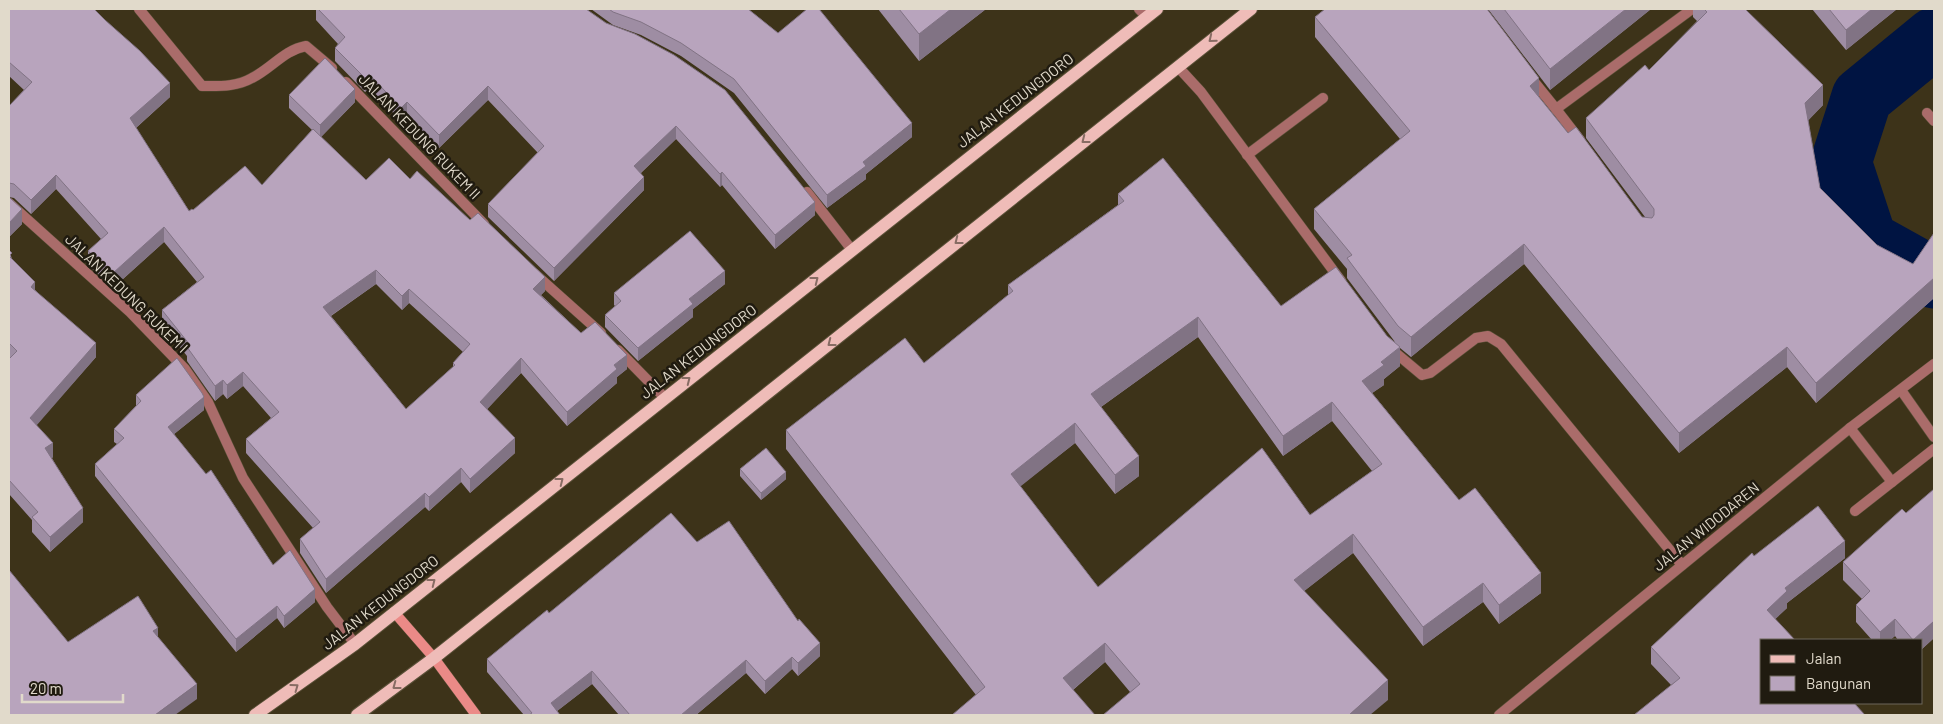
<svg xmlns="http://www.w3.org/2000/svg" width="1943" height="724" font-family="Barlow,sans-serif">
<rect width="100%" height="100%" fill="#3d3319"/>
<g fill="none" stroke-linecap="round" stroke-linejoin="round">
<!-- river -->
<path stroke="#001442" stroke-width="61" d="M1934,38L1862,97L1841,162L1867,241L1934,278"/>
<!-- lane casing -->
<g stroke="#5b5139" stroke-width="11">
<g id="lane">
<path d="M1178,67L1201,92L1341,281"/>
<path d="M1531,78L1556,109L1692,9"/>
<path d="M1556,109L1580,140"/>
<path d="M1247,155L1323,98"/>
<path d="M1391,349L1422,375L1430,373L1476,338L1488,336L1501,344L1682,565"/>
<path d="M1901,390L1934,437"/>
<path d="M1850,428L1892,482"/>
<path d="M1855,511L1934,449"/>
</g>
</g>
<!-- street casing -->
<g stroke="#5b5139" stroke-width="11">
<g id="street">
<path d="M139,9L202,86C220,86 236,87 252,78C272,68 284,50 306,46L332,68"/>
<path d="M1139,9L1147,17"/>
<path d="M346,82L484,224"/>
<path d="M1927,113L1934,121"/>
<path d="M807,192L852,250"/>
<path d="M9,203L130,312L185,369L208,402L243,478L327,607L355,644"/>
<path d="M535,274L601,333"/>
<path d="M618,350L665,398"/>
<path d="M1499,715L1850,428L1934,364"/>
</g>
</g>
<!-- secondary casing -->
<g stroke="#5b5139" stroke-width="11">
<path id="secondary" d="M394,612L434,658L476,715"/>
</g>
<!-- primary casing -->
<g stroke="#5b5139" stroke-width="14">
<g id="primary">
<path d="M255,715L355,644L1157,9"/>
<path d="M357,715L434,658L1251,9"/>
</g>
</g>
<!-- lane -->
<use href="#lane" stroke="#aa6c6a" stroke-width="10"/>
<!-- street -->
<use href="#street" stroke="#aa6c6a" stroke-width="10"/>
<!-- secondary -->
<use href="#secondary" stroke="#eb8a87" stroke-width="10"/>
<!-- primary -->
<use href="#primary" stroke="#efbcb8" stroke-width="12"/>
</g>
<!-- wall -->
<g fill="#9e8da3" fill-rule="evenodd">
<path d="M9,9L170,97L136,128L189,211L262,185L312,130L289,108V95L355,102L321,137L366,180L410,179L545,291L541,295L581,333L627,369L617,377V383L567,426L521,373L487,409L515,453L470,493L461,482L429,511L425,507L326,593L300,553V539L313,528L246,453V439L271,418L243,386L227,399L223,394L215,401L187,361V356L162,325V310L197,282L164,242L113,288L88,265V251L101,239L56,189L31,214L14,198L9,197L22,224L9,237V106L24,90L9,76ZM376,284L402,310L409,303L463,352L453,363V367L406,409L331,316Z"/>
<path d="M316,9H586L815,215L775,249L722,185L720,187L676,139L641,173L644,190L554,281L488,217V204L538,153L488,100L439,148L407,116L401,121L369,88L365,92L335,61V48L338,44L316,20Z"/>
<path d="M591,9H748L778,33L912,137L866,174V179L827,208L734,93L681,56L641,35L613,25Z"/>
<path d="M878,9H986L919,61Z"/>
<path d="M1488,9H1651L1550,90Z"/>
<path d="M1693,9H1745L1823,105L1808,120L1820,188L1877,245L1913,264L1934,233V298L1816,403L1787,367L1679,453L1524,264L1411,357L1400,348V366L1384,379V385L1372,393L1459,500L1541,593L1499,624L1483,602L1423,646L1353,553L1304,591L1388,700L1130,692L1105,662L1073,690L976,695L786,449V430L924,363L1008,295V285L1118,205V194L1281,306L1387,336L1395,342L1347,278V269L1314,229V209L1400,139L1315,37V17L1539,97L1568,133L1642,217H1645L1586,138V118L1649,70L1697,21L1693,17ZM1198,337L1283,456L1332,421L1372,471L1310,515L1098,587L1020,486L1075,443L1115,494L1139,476L1101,407Z"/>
<path d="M1812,9H1897L1846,50Z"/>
<path d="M9,250L12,259L35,290L96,357L36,425L53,457L52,458L83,522L50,552L32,532V520L9,494Z"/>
<path d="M725,284L693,309V317L638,361L605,327V315L615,306L614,305V293Z"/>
<path d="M136,395L204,410L174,434L273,565L315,602L284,628L277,618L236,652L95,476V464L117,444L114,442V429L136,406Z"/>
<path d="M740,469L786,479L761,500L740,476Z"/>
<path d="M697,542L820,656L798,676L792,669L765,694L746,673L696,715H619L592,684L557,711L560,715H524L487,672V659L549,613Z"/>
<path d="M1754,556L1845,558L1787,603V608L1775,619L1671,685L1651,664V647Z"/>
<path d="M1843,562L1934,638L1922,649V640H1898L1895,636L1890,640H1872L1856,622V605L1862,599L1843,580Z"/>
</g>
<!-- shaded-wall -->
<g fill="#817384">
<path d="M951,9H986L919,61V34Z"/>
<path d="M1626,9H1651L1550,90V69Z"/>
<path d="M1872,9H1897L1846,50V30Z"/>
<path d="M369,74V88L365,92V78Z"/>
<path d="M1539,78V98L1530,86Z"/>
<path d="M170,83V97L130,133V118Z"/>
<path d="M1823,85V105L1805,124V103Z"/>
<path d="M488,86V100L439,148V135Z"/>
<path d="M355,89V102L320,138V125Z"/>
<path d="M407,102V116L401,121V108Z"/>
<path d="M912,123V137L866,174V179L827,208V195L863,162Z"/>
<path d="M676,126V139L634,179V166Z"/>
<path d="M722,172V185L720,187V174Z"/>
<path d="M56,175V189L31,214V200Z"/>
<path d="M644,177V190L554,281V268Z"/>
<path d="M815,202V215L775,249V235Z"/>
<path d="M22,209V224L9,237V223Z"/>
<path d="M164,227V242L113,288V273Z"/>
<path d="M1524,244V264L1411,357V337Z"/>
<path d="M376,270V284L323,321V307Z"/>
<path d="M725,271V284L693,309V317L638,361V348L689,299Z"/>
<path d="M545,277V291L533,303V289Z"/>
<path d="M1934,278V298L1816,403V383Z"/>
<path d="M35,282V297L31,287Z"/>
<path d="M409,289V303L402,310V296Z"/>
<path d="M1198,317V337L1091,414V394Z"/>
<path d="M96,343V357L30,433V418Z"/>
<path d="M1400,347V366L1384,379V385L1362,400V381L1381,362Z"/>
<path d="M1787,347V367L1679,453V433Z"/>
<path d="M627,355V369L617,377V383L567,426V412L614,365Z"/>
<path d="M521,358V373L480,417V402Z"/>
<path d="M243,372V386L227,399V385Z"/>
<path d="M223,380V394L215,401V386Z"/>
<path d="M204,397V410L168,439V427Z"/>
<path d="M1332,402V421L1283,456V436Z"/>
<path d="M1075,423V443L1011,494V474Z"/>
<path d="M515,438V453L470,493V479Z"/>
<path d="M53,443V457L45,462V448Z"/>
<path d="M1139,456V476L1115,494V475Z"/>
<path d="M461,468V482L429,511V497Z"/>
<path d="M786,472V479L761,500V493Z"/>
<path d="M425,493V507L326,593V579Z"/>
<path d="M83,508V522L50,552V537Z"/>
<path d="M1353,534V553L1294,599V580Z"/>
<path d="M1845,541V558L1787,603V608L1767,627V610L1785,588Z"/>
<path d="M1541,573V593L1499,624V605Z"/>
<path d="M1483,583V602L1423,646V627Z"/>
<path d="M315,589V602L284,628V616Z"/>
<path d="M277,606V618L236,652V639Z"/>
<path d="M1895,619V636L1890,640H1880V632Z"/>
<path d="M1934,621V638L1922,649V640H1913Z"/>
<path d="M158,628V642L153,631Z"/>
<path d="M820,643V656L798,676V663Z"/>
<path d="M1105,643V662L1063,698V678Z"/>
<path d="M792,657V669L765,694V681Z"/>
<path d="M746,660V673L696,715H681Z"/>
<path d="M592,671V684L552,715L551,703Z"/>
<path d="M1388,680V700L1370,715H1349Z"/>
<path d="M197,684V699L175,715H155Z"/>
</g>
<!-- building -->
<g fill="#b8a4bd" stroke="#817384" fill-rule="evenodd">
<path d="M9,9H94L105,20L140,51L170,83L130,118L189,211L192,209L193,210L245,166L262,185L313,129L366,180L389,158L410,179L417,171L470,220L478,213L545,277L533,289L581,333L595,322L627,355L614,365L617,369L567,412L521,358L480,402L515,438L470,479L461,468L429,497L425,493L326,579L300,539L320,522L246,439L279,412L243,372L227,385L223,380L215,386L187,347L190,345L162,310L204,277L164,227L113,273L88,251L108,233L56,175L31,200L14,184L9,183V106L32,82L9,62ZM376,270L402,296L409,289L470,344L453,363L455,365L406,409L323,307Z"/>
<path d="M318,9H586L606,23L635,34L674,55L725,90L815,202L775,235L722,172L720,174L676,126L634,166L644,177L554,268L488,204L544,146L488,86L439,135L407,102L401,108L369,74L365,78L335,48L345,37Z"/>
<path d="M609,9H748L778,33L807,9H819L912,123L863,162L866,166L827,195L734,79L681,43L641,22L613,12Z"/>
<path d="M899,9H951L919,34Z"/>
<path d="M1325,9H1487L1539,78L1530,86L1568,133L1576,127L1642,217L1652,218L1654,215V209L1586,118L1645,65L1649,70L1707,12L1704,9H1745L1823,85L1805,103L1820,188L1877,245L1913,264L1934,233V278L1816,383L1787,347L1679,433L1524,244L1411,337L1398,326L1347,258L1352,255L1314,209L1410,131L1315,17Z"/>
<path d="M1504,9H1626L1550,69Z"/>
<path d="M1829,9H1872L1846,30Z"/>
<path d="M325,58L355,89L320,125L289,95Z"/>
<path d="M1163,158L1281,306L1336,267L1387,336L1400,347L1381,362L1384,365L1362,381L1459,500L1475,488L1541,573L1499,605L1483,583L1423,627L1353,534L1294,580L1388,680L1349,715H1103L1140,684L1105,643L1063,678L1095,715H952L985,687L786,430L905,338L924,363L1013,291L1008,285L1124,201L1118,194ZM1198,317L1283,436L1332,402L1382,464L1310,515L1262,448L1098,587L1011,474L1075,423L1115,475L1139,456L1091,394Z"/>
<path d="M9,197L22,209L9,223Z"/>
<path d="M690,231L725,271L689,299L693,304L638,348L605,315L621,301L614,293Z"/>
<path d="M9,250L12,253L9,256L35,282L31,287L96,343L30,418L53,443L45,448L83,508L50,537L32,517L38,512L9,480V359L17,351L9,343Z"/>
<path d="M177,358L202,393L204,397L168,427L206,474L211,470L273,565L290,550L315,589L284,616L277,606L236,639L95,464L124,438L114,429L141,401L136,395Z"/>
<path d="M766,448L786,472L761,493L740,469Z"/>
<path d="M1934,489V621L1913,640L1895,619L1880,632L1856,605L1870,591L1843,562L1902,509L1906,513Z"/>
<path d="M1818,506L1845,541L1785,588L1787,591L1767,610L1795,640H1762V703H1854L1865,715H1634L1680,678L1651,647L1752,553L1754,556Z"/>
<path d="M671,513L697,542L729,521L798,621L799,619L820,643L798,663L792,657L765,681L746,660L681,715H630L592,671L551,703L560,715H529L532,713L487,659L547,610L549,613Z"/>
<path d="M9,570L68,642L138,596L158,628L153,631L197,684L155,715H9Z"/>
</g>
<!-- one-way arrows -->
<defs><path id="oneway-chevron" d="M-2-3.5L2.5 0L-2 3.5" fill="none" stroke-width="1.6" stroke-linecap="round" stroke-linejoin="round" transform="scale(1.25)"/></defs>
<g stroke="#886c64">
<use href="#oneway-chevron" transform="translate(1212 39) rotate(141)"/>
<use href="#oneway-chevron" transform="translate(1085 140) rotate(142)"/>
<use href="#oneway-chevron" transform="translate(958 241) rotate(142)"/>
<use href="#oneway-chevron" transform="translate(815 280) rotate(-38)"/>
<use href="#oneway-chevron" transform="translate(831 343) rotate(142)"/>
<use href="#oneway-chevron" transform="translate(687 380) rotate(-38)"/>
<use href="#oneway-chevron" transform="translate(560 481) rotate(-38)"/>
<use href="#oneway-chevron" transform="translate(432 582) rotate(-38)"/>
<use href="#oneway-chevron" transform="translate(396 686) rotate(143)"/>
<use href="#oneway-chevron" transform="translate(295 687) rotate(-36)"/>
</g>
<g text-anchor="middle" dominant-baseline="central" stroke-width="5" stroke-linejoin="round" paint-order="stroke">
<!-- street labels -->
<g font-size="15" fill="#e1dacb" stroke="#201b10">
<text transform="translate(1015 100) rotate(-38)">JALAN KEDUNGDORO</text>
<text transform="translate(420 136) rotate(46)">JALAN KEDUNG RUKEM II</text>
<text transform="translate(127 293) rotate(44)">JALAN KEDUNG RUKEM I</text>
<text transform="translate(698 351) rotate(-38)">JALAN KEDUNGDORO</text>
<text transform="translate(1706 526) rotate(-39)">JALAN WIDODAREN</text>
<text transform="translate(380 602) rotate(-38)">JALAN KEDUNGDORO</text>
</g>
</g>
<!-- border -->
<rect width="1943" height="724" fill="none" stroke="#e1dacb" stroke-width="20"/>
<!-- legend -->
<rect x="1760" y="639" width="162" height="65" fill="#201b10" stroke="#6d675b"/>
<rect x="1770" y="655" width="25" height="8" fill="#efbcb8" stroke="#6d675b"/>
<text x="1806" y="664" font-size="15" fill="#e1dacb">Jalan</text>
<rect x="1770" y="676" width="25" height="15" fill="#b8a4bd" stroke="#6d675b"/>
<text x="1806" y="689" font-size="15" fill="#e1dacb">Bangunan</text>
<!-- scale -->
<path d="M22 694v8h101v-8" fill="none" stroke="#e1dacb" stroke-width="2.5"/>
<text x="30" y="694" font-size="15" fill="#e1dacb" stroke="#201b10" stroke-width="4" paint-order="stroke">20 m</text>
</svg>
